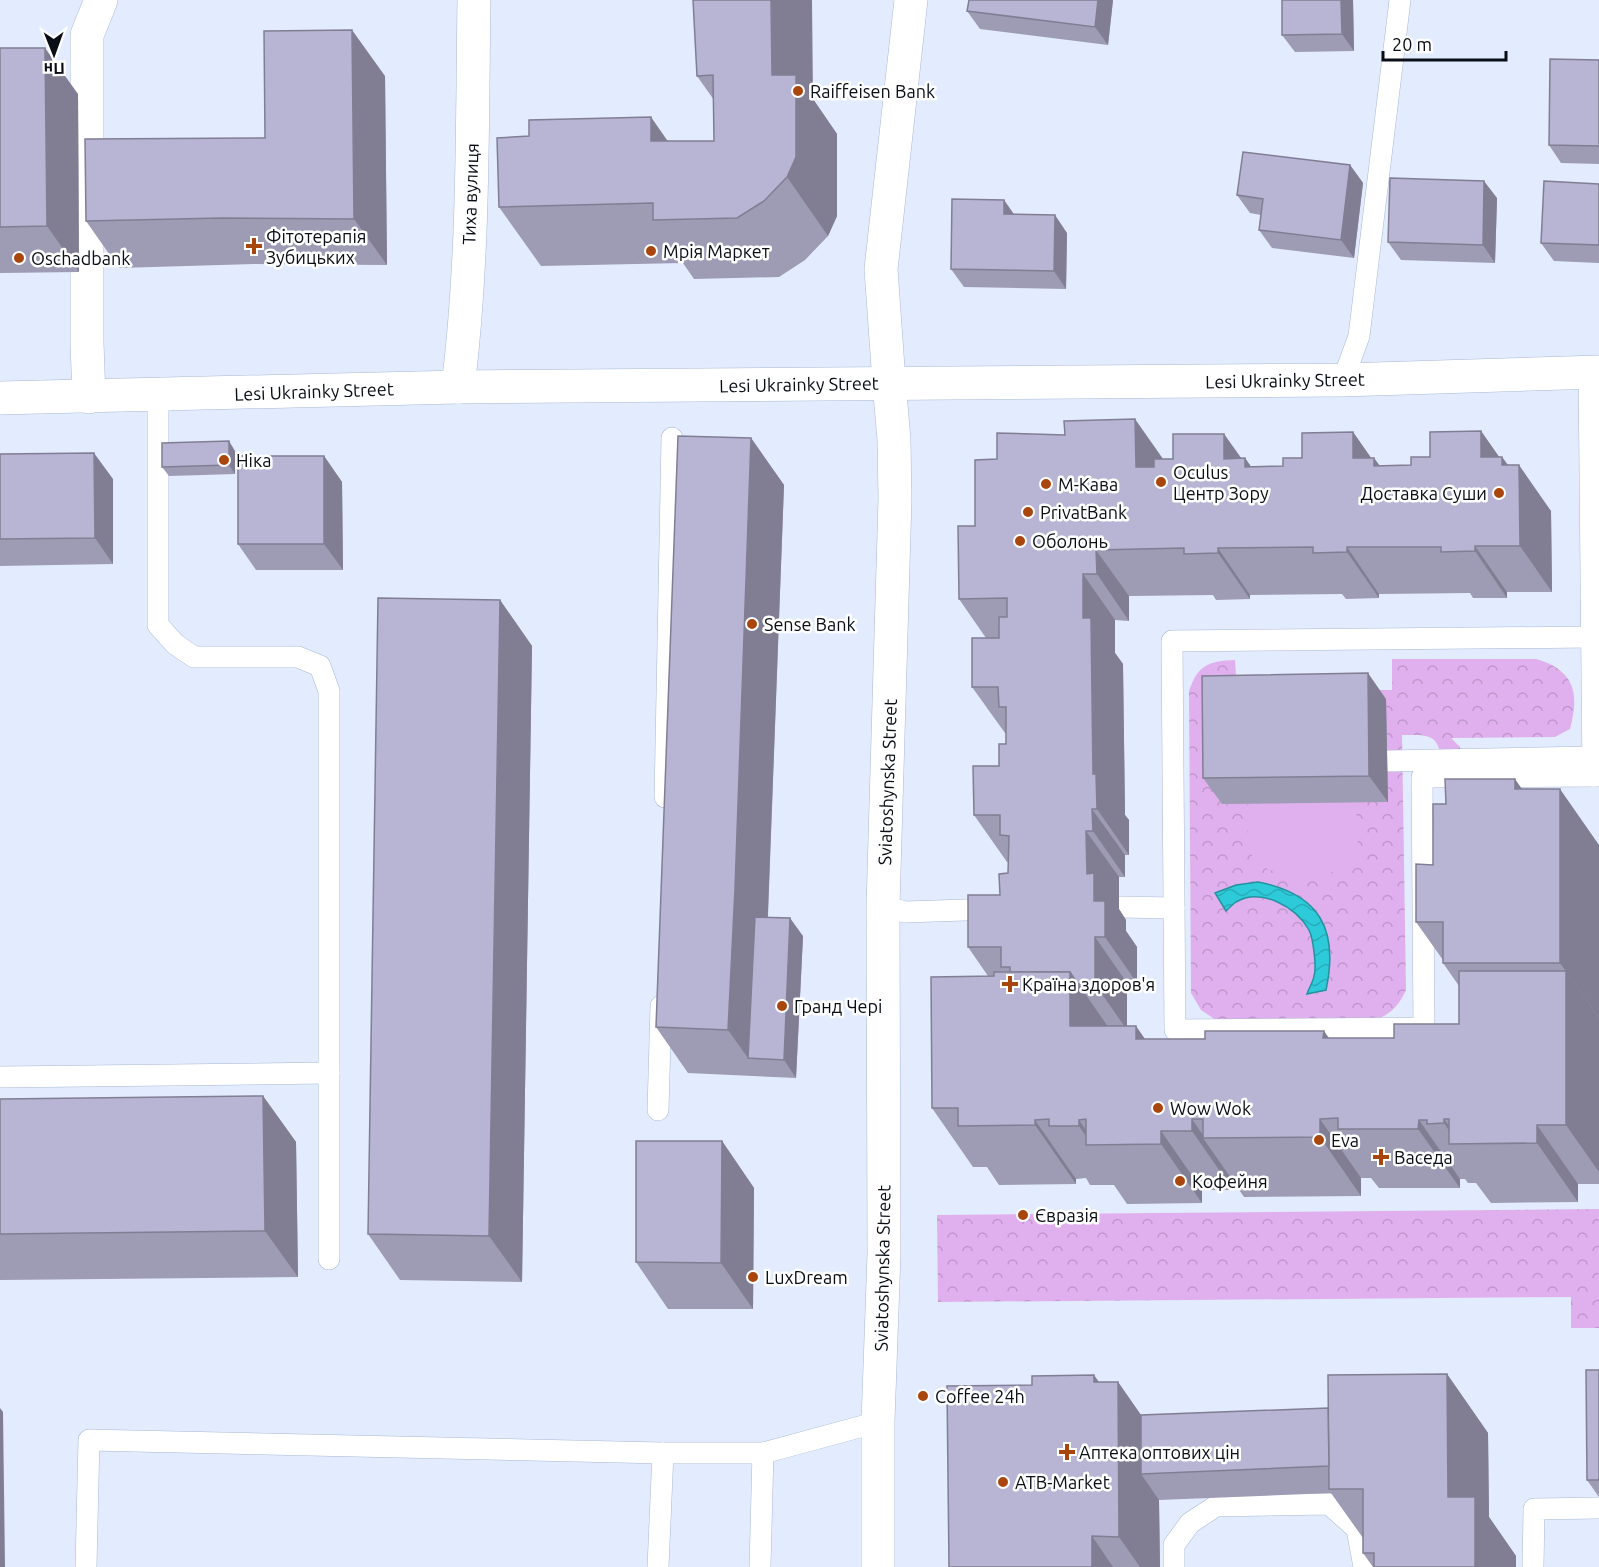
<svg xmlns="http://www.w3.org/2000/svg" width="1599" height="1567" font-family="Ubuntu,sans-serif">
<defs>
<pattern id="park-crowns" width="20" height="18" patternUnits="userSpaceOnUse" patternTransform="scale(1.5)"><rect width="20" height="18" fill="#e0b0ee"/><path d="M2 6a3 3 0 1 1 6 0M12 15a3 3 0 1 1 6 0" fill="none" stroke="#bf96cb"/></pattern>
<pattern id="water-waves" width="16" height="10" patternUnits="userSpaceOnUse" patternTransform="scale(1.5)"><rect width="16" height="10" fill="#2dcbda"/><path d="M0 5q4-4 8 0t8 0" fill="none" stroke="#27adba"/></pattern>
</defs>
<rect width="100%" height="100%" fill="#e2ecfe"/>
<!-- park -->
<g fill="url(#park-crowns)">
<path d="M1392,659H1536C1574,670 1580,692 1570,729L1555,737L1451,738L1460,747L1461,762L1442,759C1436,731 1427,736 1402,735L1406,990C1399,1005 1393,1012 1378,1019L1216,1020L1201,1010L1191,993L1189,691C1198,665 1208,661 1235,660L1237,690H1392Z"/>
<path d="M1599,1209V1328H1571V1297L938,1302L937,1215Z"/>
</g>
<!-- pitch -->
<path fill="#e0b0ee" d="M1356,802L1358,853C1354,857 1350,863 1345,866C1321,881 1268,882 1251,854C1246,846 1249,815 1248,804Z"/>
<!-- water -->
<path fill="url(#water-waves)" stroke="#22929f" stroke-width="1.5" d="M1258,882C1320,894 1339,930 1326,990L1307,994C1309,988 1313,982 1314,976C1317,967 1313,938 1309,930C1296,907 1261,887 1236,902C1233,904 1229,908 1226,911L1215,893L1236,885Z"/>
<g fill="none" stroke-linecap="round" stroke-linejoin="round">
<!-- lane casing -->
<g stroke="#a8b8d4" stroke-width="22">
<g id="lane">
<path d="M1589,372L1593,776"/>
<path d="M1343,380L1359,336L1400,0"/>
<path d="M158,396V625L175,644L194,657H298L320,666L329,691V1259"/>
<path d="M1591,637L1172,641L1175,1030L1424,1028L1422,777L1599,776"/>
<path d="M1388,761L1593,757"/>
<path d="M665,797L672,438"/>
<path d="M883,906L905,912L995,909"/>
<path d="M1120,907L1174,908"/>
<path d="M0,1077L329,1073"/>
<path d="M658,1110L661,1006"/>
<path d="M86,1567L89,1440L663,1453H763L878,1422"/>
<path d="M658,1567L663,1453"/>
<path d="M760,1567L763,1453"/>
<path d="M1174,1567V1545L1190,1523L1216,1506L1329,1504L1357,1529L1364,1567"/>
<path d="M1533,1567L1534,1509L1599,1508"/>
</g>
</g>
<!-- street casing -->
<g stroke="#a8b8d4" stroke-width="34">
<g id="street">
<path d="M889,382L881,269L911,0"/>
<path d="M458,387C474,259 472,129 474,0"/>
<path d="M89,397L87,343V35L101,0"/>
</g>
</g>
<!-- secondary casing -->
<g stroke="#a8b8d4" stroke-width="34">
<g id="secondary">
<path d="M0,398L458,387L1343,380L1599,372"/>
<path d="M878,1567V1422L884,1254L883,906L895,499L894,440L889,382"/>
</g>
</g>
<!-- lane -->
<use href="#lane" stroke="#fff" stroke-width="21"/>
<!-- street -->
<use href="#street" stroke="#fff" stroke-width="33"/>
<!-- secondary -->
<use href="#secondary" stroke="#fff" stroke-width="33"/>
</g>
<!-- wall -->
<g fill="#9e9bb5">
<path d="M693,0L813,99L837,134V216L828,236L805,260L779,277L694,279L683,263L541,266L499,207L668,141H714V100L697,76Z"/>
<path d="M1113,0L1108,45L980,29L967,11Z"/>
<path d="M1282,0H1353L1354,51L1295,52L1282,35Z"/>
<path d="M0,48L78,94L79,272L0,273Z"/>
<path d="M1599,60V164L1561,163L1549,145Z"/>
<path d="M385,76L387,265L254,264L119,268L86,221L265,138Z"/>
<path d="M1350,165L1363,183L1354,258L1272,248L1259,230L1261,215L1250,213L1237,195Z"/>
<path d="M1599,184V263L1554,261L1541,243Z"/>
<path d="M1497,198L1495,263L1401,260L1388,242Z"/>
<path d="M1004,200L1014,214L1067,233L1066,289L964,287L951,269Z"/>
<path d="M1481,431L1499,457H1502L1508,465L1551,511L1552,592H1507V598H1473L1470,593L1379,594V598L1346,599L1342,594L1250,595V599L1216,600L1213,595L1129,596V621L1115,620V653L1123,664L1125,815L1129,820V855H1125V877H1119V909L1126,920V931L1137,947V983H1127V1026L1145,1039L1329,1038H1394L1459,1024V986L1443,963V960L1416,922L1433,865L1446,804L1522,789L1599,845V1184H1578V1202L1491,1203L1476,1183H1468L1465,1179H1460V1188H1379L1371,1178H1361V1196L1244,1197L1233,1181V1190H1202V1203L1127,1204L1114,1185H1090L1086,1178L1076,1179V1184L999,1185L987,1167H973L932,1108L988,976L968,947L1000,895L1008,873L1009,862H1007L974,815L999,766L1006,744V733H1005L972,687L986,638L959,599L975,526L1163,459H1173L1224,434L1242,459L1245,458L1251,467L1283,466L1302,458L1353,432L1371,458H1374L1380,466L1411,465L1430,457Z"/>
<path d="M751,438L784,485L768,917L803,936L796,1078L688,1073L656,1027Z"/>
<path d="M235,451V474L169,476L162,467Z"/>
<path d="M0,454L113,479V564L0,566Z"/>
<path d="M324,456L342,482L343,570H256L238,544Z"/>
<path d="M500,600L532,646L522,1282L400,1280L368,1234Z"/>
<path d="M1386,699L1388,802L1222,804L1203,778Z"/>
<path d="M263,1096L296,1142L298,1277L0,1280V1099Z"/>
<path d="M722,1141L754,1188L753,1309H668L636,1262Z"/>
<path d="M1599,1370V1497L1587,1480Z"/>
<path d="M1447,1374L1488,1433L1489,1517L1516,1556V1567H1373L1363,1553V1538L1331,1493L1159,1500L1160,1567H949L1032,1385L1118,1382L1141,1415L1328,1408Z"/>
</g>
<!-- shaded-wall -->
<g fill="#817e94">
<path d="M771,0H812L813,99L837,134V216L828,236L787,177L772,75Z"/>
<path d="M1098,0H1113L1108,45L1095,27Z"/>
<path d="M1341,0H1353L1354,51L1342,34Z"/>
<path d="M352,30L385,76L387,265L354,219Z"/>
<path d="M45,48L78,94L79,272L47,226Z"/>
<path d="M651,117L692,176L651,141Z"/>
<path d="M1350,165L1363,183L1354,258L1341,240Z"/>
<path d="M1484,181L1497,198L1495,263L1483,245Z"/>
<path d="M1004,200L1016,218L1004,214Z"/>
<path d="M1055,215L1067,233L1066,289L1054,271Z"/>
<path d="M1135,419L1168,466V513L1136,467Z"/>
<path d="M1481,431L1502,461V457L1519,481V465L1551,511L1552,592L1520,546L1481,457Z"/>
<path d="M1353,432L1374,462V458L1406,504L1353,458Z"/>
<path d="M1224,434L1245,464V458L1278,505L1224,459Z"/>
<path d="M751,438L784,485L767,935L748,1058L728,1030Z"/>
<path d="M229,441L235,451V474L229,465Z"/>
<path d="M94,453L113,479V564L95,538Z"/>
<path d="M324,456L342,482L343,570L324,544Z"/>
<path d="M1475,546L1507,592V598L1475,551Z"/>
<path d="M1347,547L1379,594V598L1347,552Z"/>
<path d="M1218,548L1250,595V599L1218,553Z"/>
<path d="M1096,550L1129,596V621L1097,574Z"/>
<path d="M1083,574L1115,620V653L1123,664L1125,815L1129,820V855L1097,809L1093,774L1083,618Z"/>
<path d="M500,600L532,646L522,1282L489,1236Z"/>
<path d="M1368,673L1386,699L1388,802L1369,776Z"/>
<path d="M1515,779L1560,843V789L1599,845V1018L1560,963L1515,789Z"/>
<path d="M1092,809L1125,855V877L1093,831Z"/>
<path d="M1086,831L1119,877V909L1126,920V931L1137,947V983L1105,937L1087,874Z"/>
<path d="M790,918L803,936L796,1078L784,1060Z"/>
<path d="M1095,937L1127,983V1030L1095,984Z"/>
<path d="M1566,971L1599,1018V1172L1566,1125Z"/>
<path d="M1070,972L1111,1031L1070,1026Z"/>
<path d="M1136,1026L1177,1085L1136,1039Z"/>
<path d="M1324,1031L1365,1090L1323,1038Z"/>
<path d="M263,1096L296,1142L298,1277L265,1231Z"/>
<path d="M1192,1119L1205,1138H1203L1233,1181V1190L1192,1131Z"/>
<path d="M1320,1119L1361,1178V1196L1320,1137Z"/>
<path d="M1444,1119L1462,1144H1458L1444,1123Z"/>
<path d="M1035,1120L1076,1179V1184L1035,1125Z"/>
<path d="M1079,1120L1096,1145H1092L1079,1126Z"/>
<path d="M1419,1120L1460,1179V1188L1418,1129Z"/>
<path d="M1537,1125L1578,1184V1202L1537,1143Z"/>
<path d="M1161,1131L1202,1190V1203L1161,1144Z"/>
<path d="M722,1141L754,1188L753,1309L721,1263Z"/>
<path d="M1447,1374L1488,1433L1489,1517L1516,1556V1567H1475L1448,1497Z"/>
<path d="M1094,1375L1118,1409V1382L1159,1441L1141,1474L1159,1500L1160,1567H1140L1119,1537L1094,1382Z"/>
<path d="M0,1408L3,1412L5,1567H0Z"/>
<path d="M1092,1536L1113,1567H1092Z"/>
</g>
<!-- building -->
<g fill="#b8b4d3" stroke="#817e94" stroke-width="1.5">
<path d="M693,0H771L772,75H796V157L787,177L764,201L737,218L653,220V203L499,207L497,138L529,136V120L651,117V141H714L713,75L697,76Z"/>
<path d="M969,0H1098L1095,27L967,11Z"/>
<path d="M1282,0H1341L1342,34L1282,35Z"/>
<path d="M352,30L354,219L222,218L86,221L85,139L265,138L264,31Z"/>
<path d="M0,48H45L47,226L0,227Z"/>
<path d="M1550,59L1599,60V146L1549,145Z"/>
<path d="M1243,152L1350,165L1341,240L1259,230L1263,199L1237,195Z"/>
<path d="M1390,178L1484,181L1483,245L1388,242Z"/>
<path d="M1544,181L1599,184V245L1541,243Z"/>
<path d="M952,199L1004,200V214L1055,215L1054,271L951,269Z"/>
<path d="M1135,419L1136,467H1154V459H1173V434H1224V459L1245,458V467L1283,466V458H1302V433L1353,432V458H1374V466L1411,465V457H1430V432L1481,431V457H1502V465H1519L1520,546H1475V551L1441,552V547H1347V552L1313,553V547L1218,548V553L1184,554V548L1096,550L1097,574H1083V618H1091L1093,774H1096L1097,809H1092L1093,831H1086L1087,874L1094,873V901H1105V937H1095V984H1078L1070,972H1010V967H1001V947H968V895H1000L999,874L1008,873L1009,836L1000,835V815H974L973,766H999V744H1006V707H999L998,687H972V638H999V617H1007V598L959,599L958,526H975V460L997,459V433L1065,435L1064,421Z"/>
<path d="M678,436L751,438L735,889L728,1030L656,1027Z"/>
<path d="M229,441V465L162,467V443Z"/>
<path d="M94,453L95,538L0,539V454Z"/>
<rect x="238" y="456" width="86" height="88"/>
<path d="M378,598L500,600L489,1236L368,1234Z"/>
<path d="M1368,673L1369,776L1203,778L1202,676Z"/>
<path d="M1445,779H1515V789H1560V963H1443V922H1416V864L1433,865V804H1446Z"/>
<path d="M755,917L790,918L784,1060L748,1058Z"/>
<path d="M1459,971H1566V1125H1537V1143L1449,1144V1119H1444V1123L1427,1124V1120H1419L1418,1129H1338V1118L1320,1119V1137L1203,1138V1119H1192V1131H1161V1144L1086,1145V1119L1079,1120V1126H1049V1119L1035,1120V1125L958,1126V1108H932L931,977L994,976V972H1070V1026H1136V1039H1205V1031H1324L1323,1038H1394V1024H1459Z"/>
<path d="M263,1096L265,1231L0,1234V1099Z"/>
<path d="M636,1141H722L721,1263L636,1262Z"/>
<path d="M1586,1370H1599V1480H1587Z"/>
<path d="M1447,1374L1448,1497H1475V1567H1374V1553H1363V1489H1329L1328,1375Z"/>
<path d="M1094,1375V1382H1118L1119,1537L1092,1536V1567H949L947,1386L1032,1385V1376Z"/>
<path d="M1328,1408L1329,1466L1141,1474V1415Z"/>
</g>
<!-- markers -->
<g fill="#a9460e" stroke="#fff" stroke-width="2">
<circle cx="798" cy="91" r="6"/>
<path d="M251 237h6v6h6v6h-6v6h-6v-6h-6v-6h6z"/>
<circle cx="651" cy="251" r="6"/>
<circle cx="19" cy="258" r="6"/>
<circle cx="224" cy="460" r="6"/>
<circle cx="1161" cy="482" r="6"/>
<circle cx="1046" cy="484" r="6"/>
<circle cx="1499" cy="493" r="6"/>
<circle cx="1028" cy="512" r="6"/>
<circle cx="1020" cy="541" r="6"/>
<circle cx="752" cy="624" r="6"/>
<path d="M1007 975h6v6h6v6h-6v6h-6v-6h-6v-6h6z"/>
<circle cx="782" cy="1006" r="6"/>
<circle cx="1158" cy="1108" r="6"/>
<circle cx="1319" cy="1140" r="6"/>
<path d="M1378 1148h6v6h6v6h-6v6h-6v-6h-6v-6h6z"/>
<circle cx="1180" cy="1181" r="6"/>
<circle cx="1023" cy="1215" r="6"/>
<circle cx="753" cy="1277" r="6"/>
<circle cx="923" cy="1396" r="6"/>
<path d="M1064 1443h6v6h6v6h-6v6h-6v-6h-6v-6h6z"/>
<circle cx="1003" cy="1482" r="6"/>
</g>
<g text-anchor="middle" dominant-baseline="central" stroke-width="5" stroke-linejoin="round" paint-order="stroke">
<!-- poi labels -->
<g font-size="18" fill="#080d16" stroke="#fff" text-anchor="start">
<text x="810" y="91">Raiffeisen Bank</text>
<text x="266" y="236">Фітотерапія<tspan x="266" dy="21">Зубицьких</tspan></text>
<text x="663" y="251">Мрія Маркет</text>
<text x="31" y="258">Oschadbank</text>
<text x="236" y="460">Ніка</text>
<text x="1173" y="472">Oculus<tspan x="1173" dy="21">Центр Зору</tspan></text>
<text x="1058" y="484">М-Кава</text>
<text x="1487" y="493" text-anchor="end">Доставка Суши</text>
<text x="1040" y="512">PrivatBank</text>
<text x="1032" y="541">Оболонь</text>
<text x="764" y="624">Sense Bank</text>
<text x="1022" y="984">Країна здоров'я</text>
<text x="794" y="1006">Гранд Чері</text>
<text x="1170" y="1108">Wow Wok</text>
<text x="1331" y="1140">Eva</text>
<text x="1394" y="1157">Васеда</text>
<text x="1192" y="1181">Кофейня</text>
<text x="1035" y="1215">Євразія</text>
<text x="765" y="1277">LuxDream</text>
<text x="935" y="1396">Coffee 24h</text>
<text x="1079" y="1452">Аптека оптових цін</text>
<text x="1015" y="1482">ATB-Market</text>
</g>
<!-- street labels -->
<g font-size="18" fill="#080d16" stroke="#fff">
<text transform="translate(470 194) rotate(-88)">Тиха вулиця</text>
<text transform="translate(1285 380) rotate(-1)">Lesi Ukrainky Street</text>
<text transform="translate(799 384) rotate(-1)">Lesi Ukrainky Street</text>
<text transform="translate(314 391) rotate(-2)">Lesi Ukrainky Street</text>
<text transform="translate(887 782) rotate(-88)">Sviatoshynska Street</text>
<text transform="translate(882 1268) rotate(-89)">Sviatoshynska Street</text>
</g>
</g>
<!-- north arrow -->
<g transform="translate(54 54) rotate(179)" stroke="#ffffff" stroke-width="4.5" paint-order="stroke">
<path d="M0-4.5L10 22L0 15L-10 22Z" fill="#080d16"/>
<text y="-9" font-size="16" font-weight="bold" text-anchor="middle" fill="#080d16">Пн</text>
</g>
<!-- scale -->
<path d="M1383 51v9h123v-9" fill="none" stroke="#080d16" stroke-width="3"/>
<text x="1392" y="51" font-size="18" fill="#080d16" stroke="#ffffff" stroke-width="4.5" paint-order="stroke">20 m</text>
</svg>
